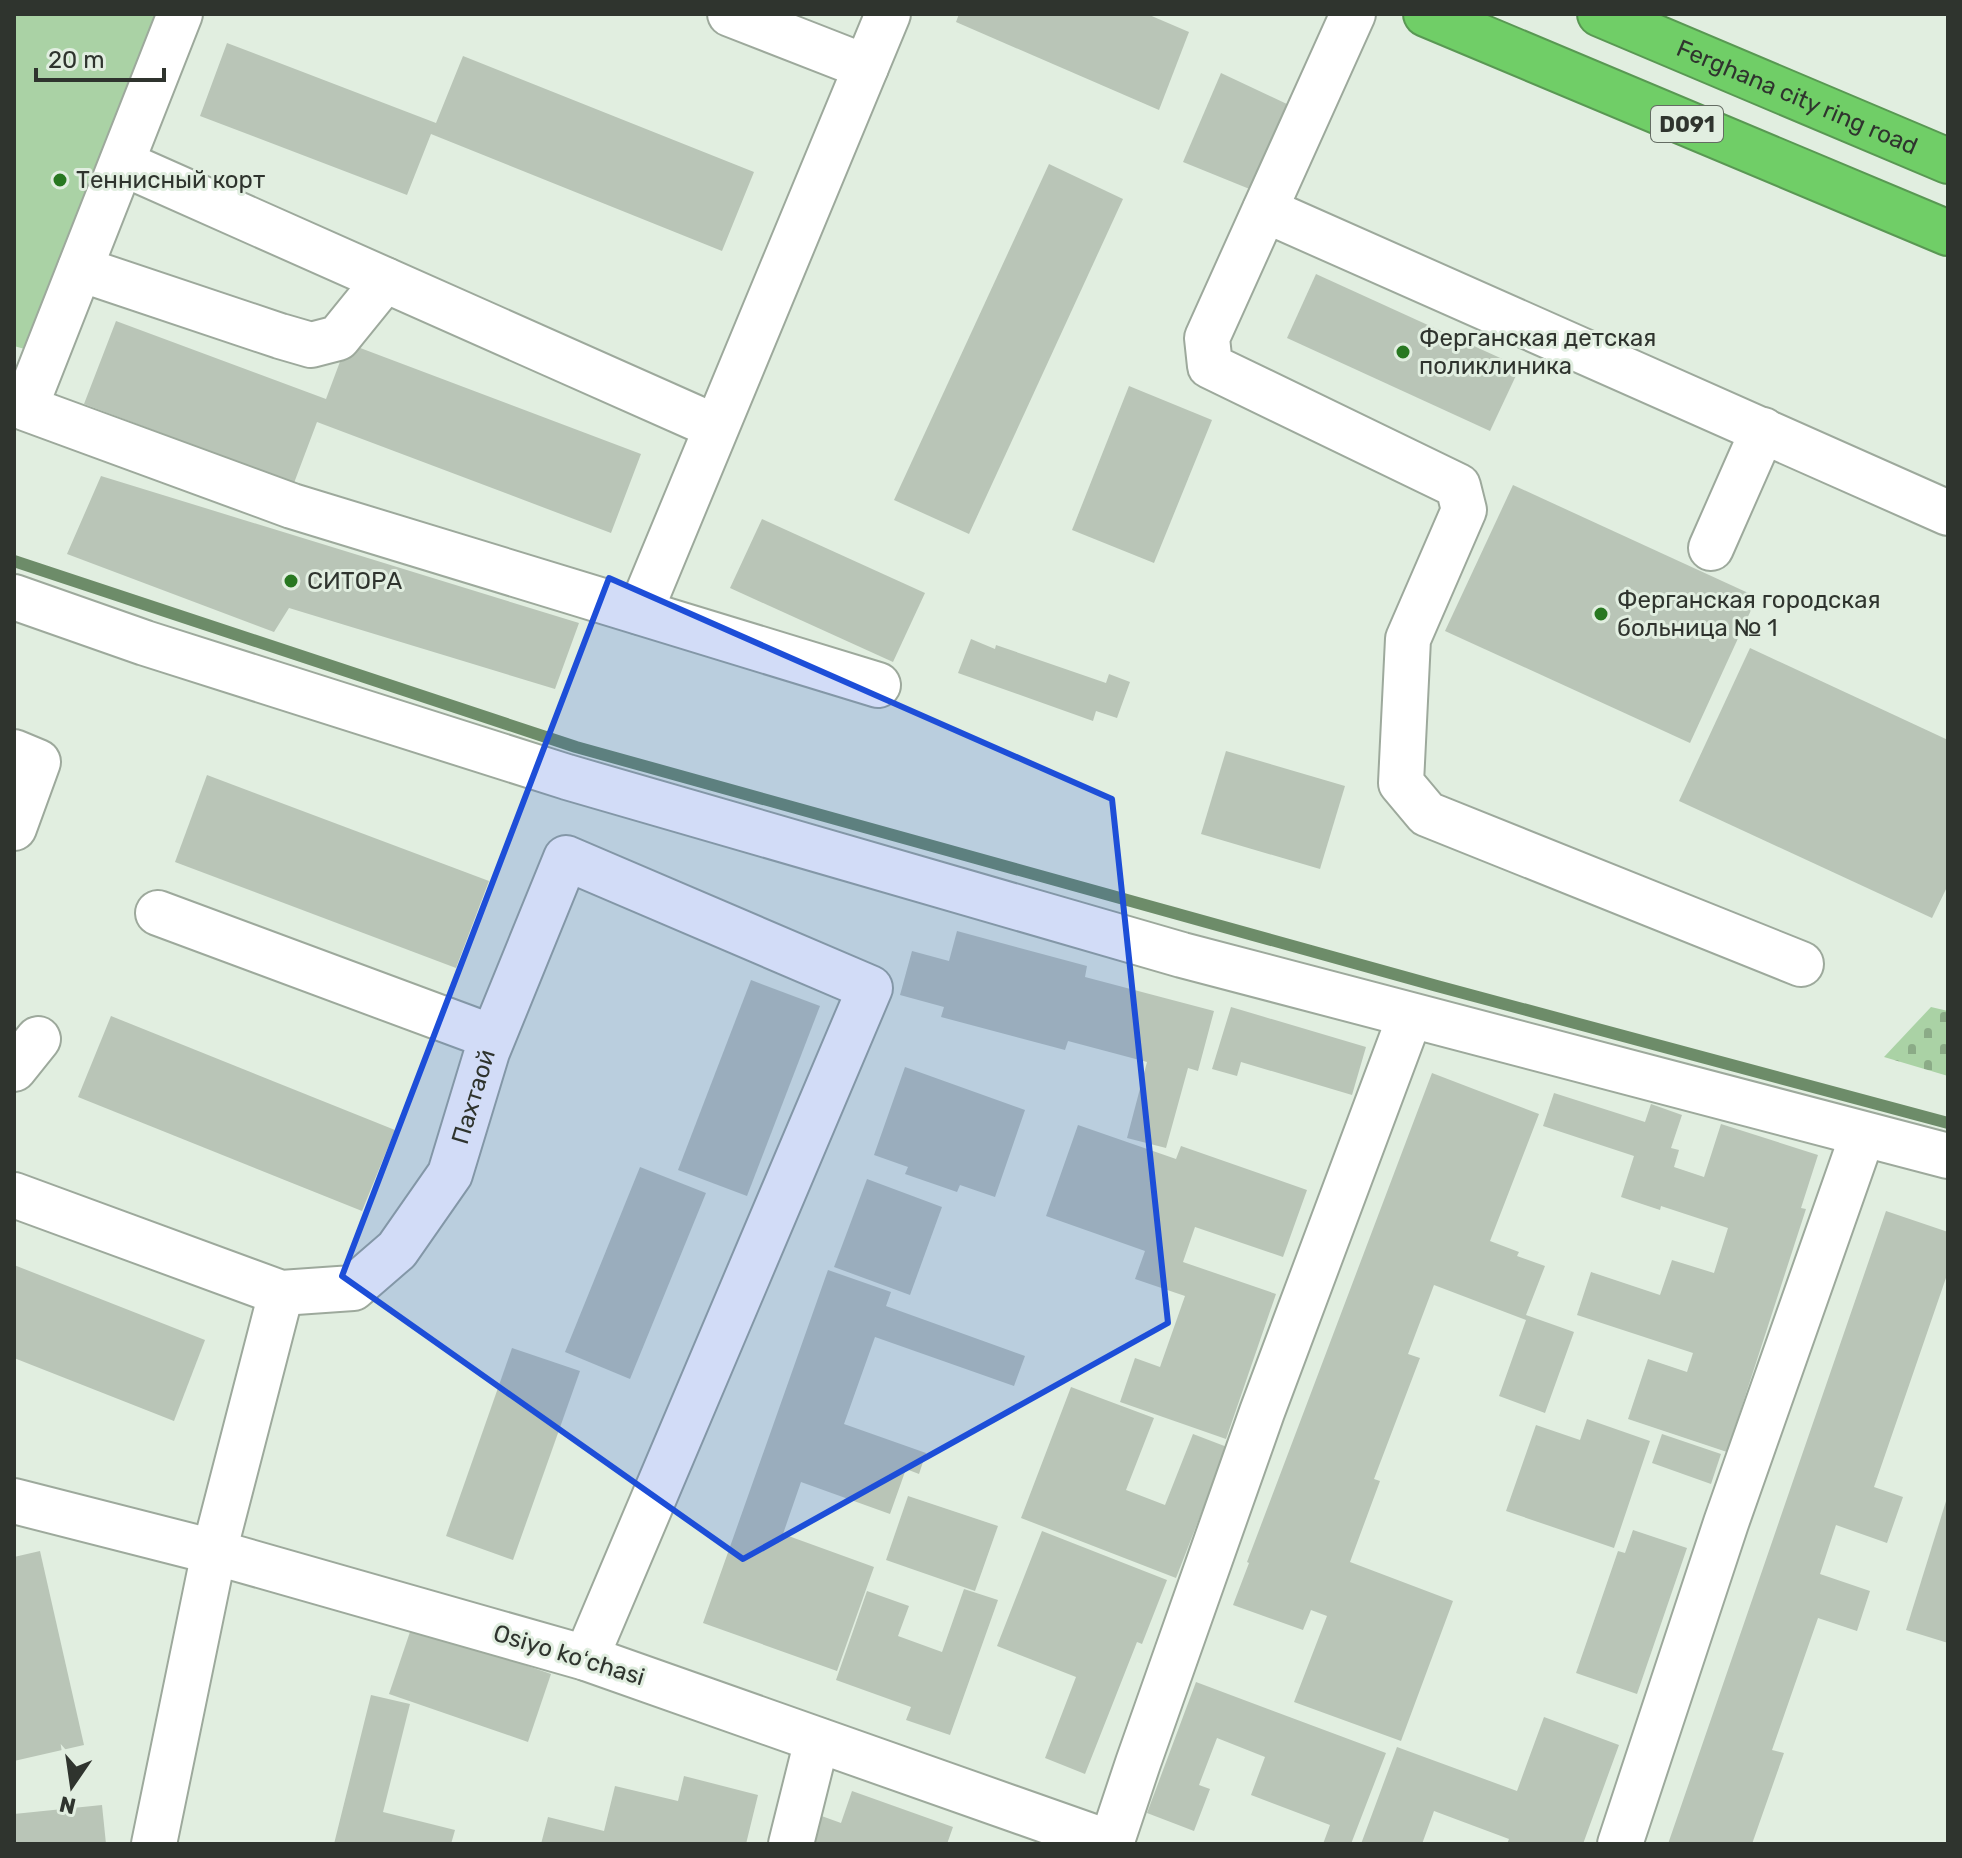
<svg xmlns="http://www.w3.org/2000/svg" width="1962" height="1858" font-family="Rubik,sans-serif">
<defs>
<pattern id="cemetery-stones" width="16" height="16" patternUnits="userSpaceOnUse" patternTransform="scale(2)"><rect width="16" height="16" fill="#aad2a5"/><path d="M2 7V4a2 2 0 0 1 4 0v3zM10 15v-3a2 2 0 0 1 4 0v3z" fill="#8bab87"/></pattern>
</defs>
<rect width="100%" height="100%" fill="#e1eee0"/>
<!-- cemetery -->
<path fill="url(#cemetery-stones)" d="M1931,1007L1948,1011V1076L1884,1057Z"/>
<!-- pitch -->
<path fill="#aad2a5" d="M14,14H171L39,353L14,346Z"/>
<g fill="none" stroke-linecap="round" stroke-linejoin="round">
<!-- stream -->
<path stroke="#6d8c69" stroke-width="12" d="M14,561L576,747L1437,986L1948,1123"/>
</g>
<!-- building -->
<g fill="#b9c5b7">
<path d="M959,14H1147L1189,32L1159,110L956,22Z"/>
<path d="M227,43L436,123L463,56L754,172L722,251L431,134L407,195L200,116Z"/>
<path d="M1221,73L1289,105L1252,190L1183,162Z"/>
<path d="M1049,164L1123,199L969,534L894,500Z"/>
<path d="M1316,274L1520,367L1490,431L1287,338Z"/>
<path d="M116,321L326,399L347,343L641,454L611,533L317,422L294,483L84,404Z"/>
<path d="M1129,386L1212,420L1154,563L1072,530Z"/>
<path d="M101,476L579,623L555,689L289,608L274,632L67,554Z"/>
<path d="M1513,485L1757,597L1690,743L1445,631Z"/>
<path d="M762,519L925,593L893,662L730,588Z"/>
<path d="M971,639L995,649L996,645L1106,683L1109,674L1130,682L1117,718L1096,711L1093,721L958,673Z"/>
<path d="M1750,648L1948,740V885L1932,918L1679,801Z"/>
<path d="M1226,751L1345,786L1320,869L1201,834Z"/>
<path d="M207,775L489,881L456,968L175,862Z"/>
<path d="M957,931L1087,966L1085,977L1214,1011L1198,1071L1188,1068L1166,1148L1127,1138L1147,1062L1068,1041L1065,1050L941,1017L944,1007L900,995L912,951L949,961Z"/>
<path d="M751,980L820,1006L747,1196L678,1170Z"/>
<path d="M1231,1007L1366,1047L1352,1095L1241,1062L1237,1076L1212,1069Z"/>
<path d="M111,1016L395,1130L362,1211L78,1097Z"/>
<path d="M905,1067L1025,1110L995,1197L960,1185L957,1192L905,1174L908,1167L874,1155Z"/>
<path d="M1432,1073L1539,1114L1490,1241L1519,1252L1517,1256L1545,1266L1526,1315L1574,1332L1545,1413L1499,1396L1526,1320L1434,1285L1408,1354L1420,1358L1374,1479L1380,1481L1350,1562L1453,1601L1401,1741L1294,1702L1327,1616L1311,1610L1303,1630L1233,1605L1249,1563L1247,1562Z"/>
<path d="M1554,1093L1645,1122L1651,1104L1682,1115L1671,1148L1679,1150L1674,1167L1704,1177L1721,1124L1818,1155L1801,1208L1806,1209L1727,1452L1628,1419L1648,1359L1687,1372L1693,1353L1577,1315L1591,1272L1660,1295L1672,1260L1714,1273L1728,1228L1661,1206L1660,1210L1621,1197L1634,1156L1543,1126Z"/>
<path d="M1078,1125L1176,1159L1181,1146L1307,1190L1283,1257L1195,1227L1183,1262L1276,1294L1226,1439L1120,1402L1135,1358L1160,1367L1185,1296L1135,1279L1145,1251L1046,1216Z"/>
<path d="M640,1167L706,1193L630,1379L565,1352Z"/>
<path d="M867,1179L942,1207L910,1295L834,1267Z"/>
<path d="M1886,1211L1948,1232V1272L1874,1487L1903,1497L1887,1543L1836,1525L1820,1574L1870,1591L1857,1631L1818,1618L1772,1750L1784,1753L1752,1844H1668Z"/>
<path d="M14,1265L205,1340L174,1421L14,1358Z"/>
<path d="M828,1270L891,1292L886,1306L1025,1356L1014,1386L875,1337L844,1424L926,1453L919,1474L906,1469L890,1514L801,1482L783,1534L874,1567L837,1671L703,1623Z"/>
<path d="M512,1348L580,1371L513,1560L446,1536Z"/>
<path d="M1071,1387L1154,1418L1126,1490L1165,1505L1193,1434L1227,1447L1176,1578L1021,1518Z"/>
<path d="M1587,1419L1650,1441L1614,1548L1506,1511L1536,1425L1580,1440Z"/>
<path d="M1662,1434L1721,1454L1711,1484L1652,1463Z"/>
<path d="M908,1496L998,1526L975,1591L886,1560Z"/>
<path d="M1947,1498H1948V1643L1906,1630Z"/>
<path d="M1633,1530L1687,1548L1637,1694L1576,1673L1618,1551L1625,1553Z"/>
<path d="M1042,1531L1167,1580L1142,1644L1137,1642L1085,1774L1045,1758L1076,1677L997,1646Z"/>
<path d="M40,1551L84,1745L14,1761V1557Z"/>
<path d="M964,1589L998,1600L950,1735L906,1720L911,1707L836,1680L867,1591L909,1606L898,1636L942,1652Z"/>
<path d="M412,1626L551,1674L528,1742L389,1694Z"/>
<path d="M1196,1682L1386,1753L1351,1844H1323L1330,1825L1251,1795L1265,1757L1217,1738L1199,1785L1210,1789L1194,1831L1147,1813Z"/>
<path d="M371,1695L410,1704L383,1812L455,1830L451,1844H334Z"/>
<path d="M1544,1717L1619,1745L1583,1844H1507L1509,1839L1434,1811L1422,1844H1361L1397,1747L1517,1791Z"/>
<path d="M684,1776L758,1795L746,1844H541L548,1817L604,1831L615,1786L678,1801Z"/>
<path d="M852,1791L953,1827L947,1844H806L816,1814L841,1823Z"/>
<path d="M102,1805L106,1844H14V1814Z"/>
</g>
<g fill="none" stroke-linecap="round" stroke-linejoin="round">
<!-- minor casing -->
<g stroke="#9da99c" stroke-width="48">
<g id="minor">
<path d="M180,14L25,408L292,506L878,685"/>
<path d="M730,14L866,67"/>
<path d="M1353,14L1207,338L1210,366L1458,486L1464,510L1408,639L1401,783L1427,814L1801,964"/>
<path d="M122,163L716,427"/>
<path d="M1265,210L1948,513"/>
<path d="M80,269L280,336L311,345L338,338L385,280"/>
<path d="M1711,548L1763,430"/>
<path d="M14,597L145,643L567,777L1182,955L1948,1156"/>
<path d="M640,612L888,14"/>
<path d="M14,752L38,762L14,828"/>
<path d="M158,913L492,1037"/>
<path d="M14,1069L38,1039"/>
<path id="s1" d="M14,1195L281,1293L353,1288L397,1250L450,1174L487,1052L566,858L870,988L586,1658"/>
<path d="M14,1501L214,1552L586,1658L1113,1844"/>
<path d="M154,1844L214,1552L281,1293"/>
<path d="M791,1844L817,1740"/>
<path d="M1111,1844L1138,1763L1262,1412L1406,1027"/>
<path d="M1620,1844L1726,1523L1858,1148"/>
</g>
</g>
<!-- highway casing -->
<g stroke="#599853" stroke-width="48">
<g id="highway">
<path d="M1426,14L1948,233"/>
<path id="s2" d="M1600,14L1948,161"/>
</g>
</g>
<!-- minor -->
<use href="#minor" stroke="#fff" stroke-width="44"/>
<!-- highway -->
<use href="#highway" stroke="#70ce67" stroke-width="44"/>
</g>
<!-- marked area -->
<path fill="#1d4ed8" fill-opacity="0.2" stroke="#1d4ed8" stroke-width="6" stroke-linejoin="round" d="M609,578L1112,799L1168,1323L743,1559L342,1276Z"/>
<!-- markers -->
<g fill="#287821" stroke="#e1eee0" stroke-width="3">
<circle cx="60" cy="180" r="8"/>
<circle cx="1403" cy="352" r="8"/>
<circle cx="291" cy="581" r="8"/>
<circle cx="1601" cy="614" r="8"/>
</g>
<g text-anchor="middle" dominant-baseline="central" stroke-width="6" stroke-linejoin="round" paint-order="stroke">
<!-- shield labels -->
<rect fill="#e1eee0" stroke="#646c63" stroke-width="2" x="1651" y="106" width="72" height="36" rx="6"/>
<g font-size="22" font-weight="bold" fill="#2f342e">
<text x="1687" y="124">D091</text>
</g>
<!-- street labels -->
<g font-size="24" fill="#2f342e" stroke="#e1eee0">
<text stroke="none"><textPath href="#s2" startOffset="214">Ferghana city ring road</textPath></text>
<text stroke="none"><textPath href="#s1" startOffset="588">Пахтаой</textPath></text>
<text transform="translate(569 1655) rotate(17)">Osiyo koʻchasi</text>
</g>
<!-- poi labels -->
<g font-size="24" fill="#2f342e" stroke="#e1eee0" text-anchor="start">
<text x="76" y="180">Теннисный корт</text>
<text x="1419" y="338">Ферганская детская<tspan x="1419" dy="28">поликлиника</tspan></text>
<text x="307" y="581">СИТОРА</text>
<text x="1617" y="600">Ферганская городская<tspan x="1617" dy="28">больница № 1</tspan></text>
</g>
</g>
<!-- border -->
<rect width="1962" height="1858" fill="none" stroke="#2f342e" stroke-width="32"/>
<!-- north arrow -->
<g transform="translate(72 1786) rotate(193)" stroke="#e1eee0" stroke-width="6" paint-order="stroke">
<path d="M0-6L14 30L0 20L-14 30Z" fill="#2f342e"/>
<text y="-12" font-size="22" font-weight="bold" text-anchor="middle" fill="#2f342e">N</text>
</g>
<!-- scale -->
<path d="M36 68v12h128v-12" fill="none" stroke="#2f342e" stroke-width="4"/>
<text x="48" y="68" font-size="24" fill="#2f342e" stroke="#e1eee0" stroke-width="6" paint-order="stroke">20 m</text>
</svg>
